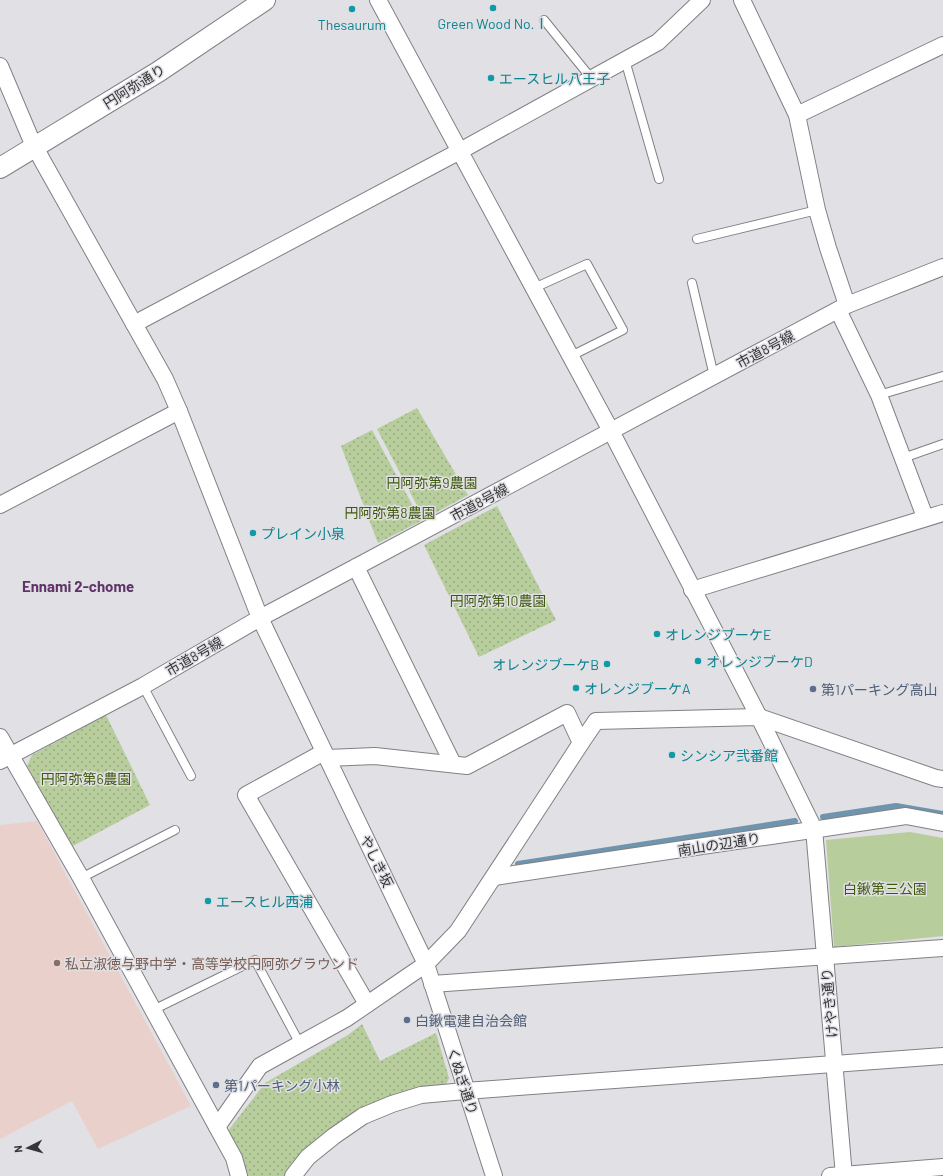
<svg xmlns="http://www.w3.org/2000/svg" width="943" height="1176" font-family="Barlow,'Noto Sans JP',sans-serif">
<defs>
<pattern id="grass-dots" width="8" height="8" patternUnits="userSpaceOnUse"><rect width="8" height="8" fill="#b7cd9c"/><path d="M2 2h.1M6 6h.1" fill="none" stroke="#96a780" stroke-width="1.8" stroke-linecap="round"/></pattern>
</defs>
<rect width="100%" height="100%" fill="#e0e0e5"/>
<!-- education -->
<path fill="#ead0cb" d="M37,821L191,1106L98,1149L72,1101L0,1139V825Z"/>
<!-- grass -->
<g fill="url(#grass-dots)">
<path d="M417,408L468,495L424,519L377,429Z"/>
<path d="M372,430L421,521L378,543L341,446Z"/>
<path d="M497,506L556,620L479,657L424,545Z"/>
<path d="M106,715L150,805L71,847L27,766L32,755Z"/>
<path d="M362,1024L380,1061L436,1033L449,1078L445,1087L375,1104L344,1119L302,1154L284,1176H244L224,1136L265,1083L348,1035Z"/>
</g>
<!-- park -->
<path fill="#b7cd9c" d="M910,832L943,838V936L834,947L826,840Z"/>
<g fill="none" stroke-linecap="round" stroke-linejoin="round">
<!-- stream -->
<g stroke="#6f94ad" stroke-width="6">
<path d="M823,817L896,806L943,814"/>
<path d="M518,864L795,821"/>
</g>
<!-- service casing -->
<g stroke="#818185" stroke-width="10">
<g id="service">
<path d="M544,20L591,78"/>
<path d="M625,60L659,179"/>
<path d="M697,239L817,210"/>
<path d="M692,283L714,376"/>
<path d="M534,288L587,264L623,330L571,356"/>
<path d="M879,395L943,376"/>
<path d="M903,458L943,444"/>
<path d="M143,686L191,776"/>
<path d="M81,878L175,830"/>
<path d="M153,1010L255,960L300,1044"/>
</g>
</g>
<!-- minor casing -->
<g stroke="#818185" stroke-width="18">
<g id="minor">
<path d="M378,0L611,431L759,717L814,829L844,1176"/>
<path d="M742,0L797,115L817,210L828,248L847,305"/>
<path d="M0,66L30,137L42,160L165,379L179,411L260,618L426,964L494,1176"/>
<path d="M797,115L943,45"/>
<path d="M838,310L879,395L925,517"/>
<path d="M134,324L460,151L658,42L702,0"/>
<path d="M0,505L179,411"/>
<path d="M356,567L453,764"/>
<path d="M692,590L943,513"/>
<path d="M0,737L81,878L217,1127L234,1158L239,1176"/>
<path d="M581,743L596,721L759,717L936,778L943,779"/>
<path d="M324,752L246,795L367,1004"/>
<path d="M0,761L143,686L260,618L356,567L847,305L943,267"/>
<path d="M494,877L906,816L943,823"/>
<path d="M432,984L943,948"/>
<path d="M217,1127L260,1066L347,1018L426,964L458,931L581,743L567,713L467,766L375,756L327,758"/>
<path d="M293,1176L308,1157L334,1136L363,1116L392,1104L421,1095L465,1091L943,1056"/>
<path d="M830,1176L943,1167"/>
</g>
</g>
<!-- tertiary casing -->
<g stroke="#818185" stroke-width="22">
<path id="tertiary" d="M0,168L158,72L265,0"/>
</g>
<!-- service -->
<use href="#service" stroke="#fff" stroke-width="8"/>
<!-- minor -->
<use href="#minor" stroke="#fff" stroke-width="16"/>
<!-- tertiary -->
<use href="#tertiary" stroke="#fff" stroke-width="20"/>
</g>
<!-- markers -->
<g fill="#0f9aa8" stroke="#e0e0e5" stroke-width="1.5">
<circle cx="493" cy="8" r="4"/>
<circle cx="352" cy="9" r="4"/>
<circle cx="491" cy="78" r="4"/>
<circle cx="253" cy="533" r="4"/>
<circle cx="657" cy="634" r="4"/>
<circle cx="698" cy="661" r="4"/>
<circle cx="607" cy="664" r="4"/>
<circle cx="576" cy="688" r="4"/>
<circle cx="672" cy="755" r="4"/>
<circle cx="208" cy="901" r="4"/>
</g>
<g fill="#5c6f8a" stroke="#e0e0e5" stroke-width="1.5">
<circle cx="813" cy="689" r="4"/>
<circle cx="407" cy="1020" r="4"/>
<circle cx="216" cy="1085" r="4"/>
</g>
<circle fill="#8d6e63" stroke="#e0e0e5" stroke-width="1.5" cx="57" cy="963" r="4"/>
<g text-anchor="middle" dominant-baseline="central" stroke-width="3" stroke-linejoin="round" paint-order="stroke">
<!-- culture labels -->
<g font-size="14" fill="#0d838f" stroke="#e0e0e5" text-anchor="start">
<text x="493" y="23" text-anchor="middle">Green Wood No.Ⅰ</text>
<text x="352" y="24" text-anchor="middle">Thesaurum</text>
<text x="499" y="78">エースヒル八王子</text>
<text x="261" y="533">プレイン小泉</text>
<text x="665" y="634">オレンジブーケE</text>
<text x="706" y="661">オレンジブーケD</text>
<text x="599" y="664" text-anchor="end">オレンジブーケB</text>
<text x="584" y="688">オレンジブーケA</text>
<text x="680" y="755">シンシア弐番館</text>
<text x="216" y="901">エースヒル西浦</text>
</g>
<!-- street labels -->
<g font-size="14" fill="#363638" stroke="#e0e0e5">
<text transform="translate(134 86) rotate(-32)">円阿弥通り</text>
<text transform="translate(765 349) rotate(-28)">市道8号線</text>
<text transform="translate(479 502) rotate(-28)">市道8号線</text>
<text transform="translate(194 656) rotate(-30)">市道8号線</text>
<text transform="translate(719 844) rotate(-9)">南山の辺通り</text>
<text transform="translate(377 861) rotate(64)">やしき坂</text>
<text transform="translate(829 1003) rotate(-95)">けやき通り</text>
<text transform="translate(463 1081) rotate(72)">くぬぎ通り</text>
</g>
<!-- park labels -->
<g font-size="14" fill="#3f590b" stroke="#e0e0e5">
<text x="432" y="482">円阿弥第9農園</text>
<text x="390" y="512">円阿弥第8農園</text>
<text x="498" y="600">円阿弥第10農園</text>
<text x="86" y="778">円阿弥第6農園</text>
<text x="885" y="888">白鍬第三公園</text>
</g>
<!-- service labels -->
<g font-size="14" fill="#4e5e75" stroke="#e0e0e5" text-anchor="start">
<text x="821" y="689">第1パーキング高山</text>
<text x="415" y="1020">白鍬電建自治会館</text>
<text x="224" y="1085">第1パーキング小林</text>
</g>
<!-- education labels -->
<g font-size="14" fill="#785e54" stroke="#e0e0e5" text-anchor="start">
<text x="65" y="963">私立淑徳与野中学・高等学校円阿弥グラウンド</text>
</g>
<!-- neighbourhood labels -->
<g font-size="15" font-weight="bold" fill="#603368" stroke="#e0e0e5">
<text x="78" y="586">Ennami 2-chome</text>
</g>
</g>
<!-- north arrow -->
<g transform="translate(28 1148) rotate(264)" stroke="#e0e0e5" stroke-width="3" paint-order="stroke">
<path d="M0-3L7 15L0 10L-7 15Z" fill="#363638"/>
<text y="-6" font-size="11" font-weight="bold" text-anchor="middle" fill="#363638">N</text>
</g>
</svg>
